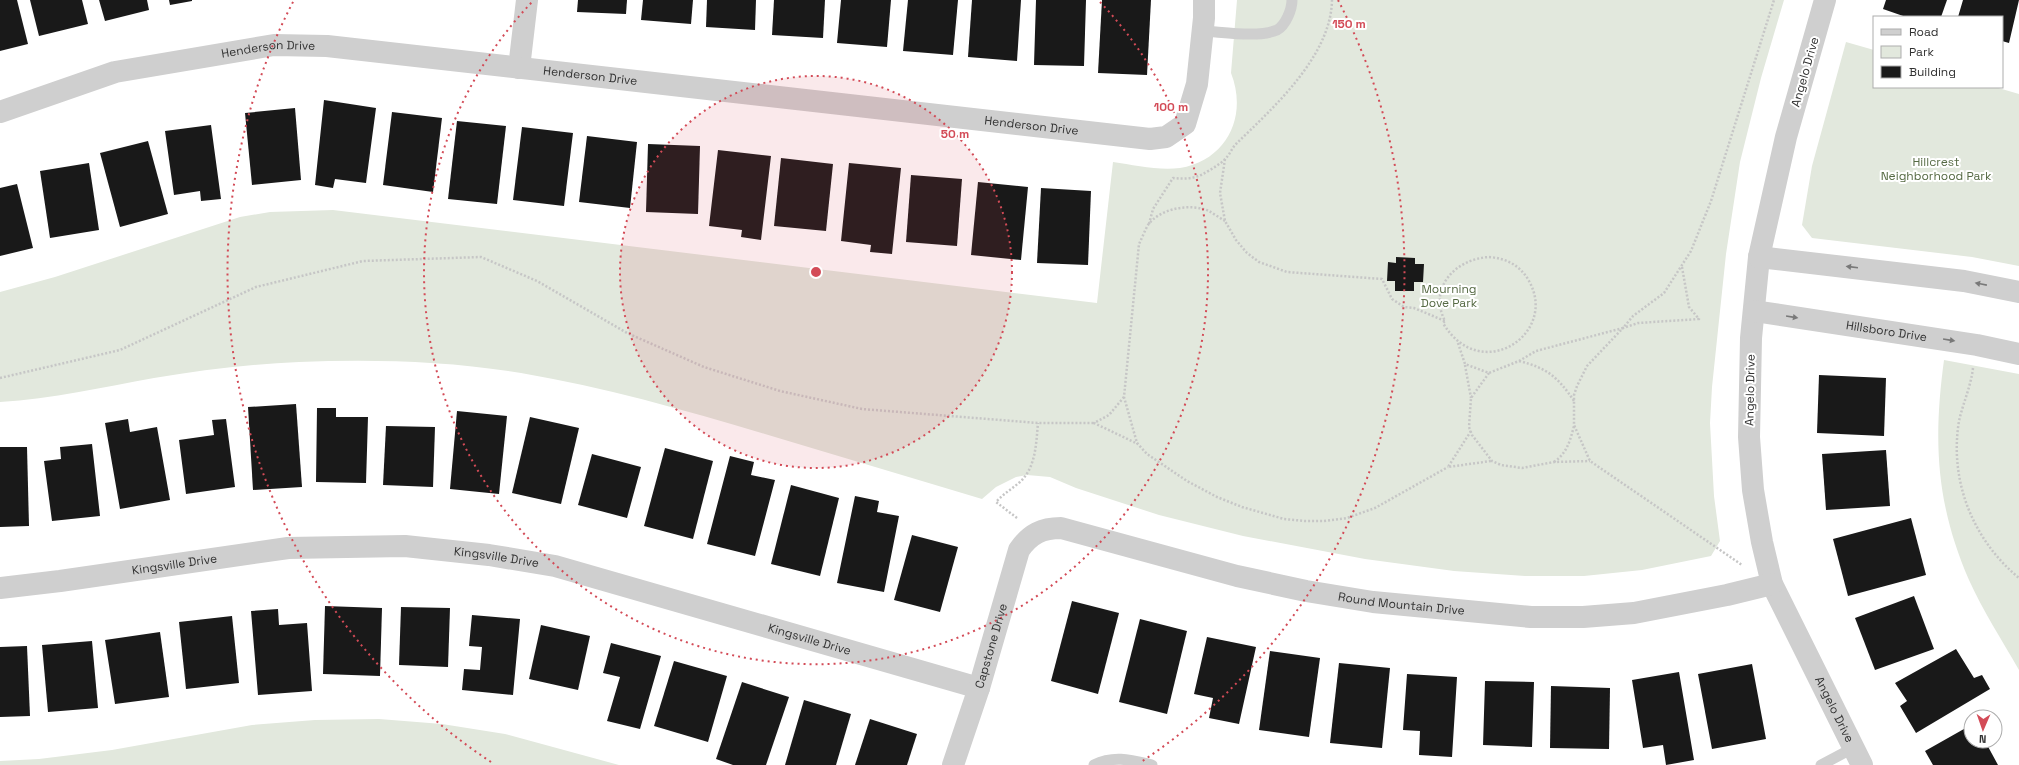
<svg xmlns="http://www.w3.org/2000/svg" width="2019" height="765" font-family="'Space Grotesk',sans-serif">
<rect width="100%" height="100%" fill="#fff"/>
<!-- green -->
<g fill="#e2e8dd">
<path d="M1237,0H1784L1761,78L1740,162L1726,254L1712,387L1710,423L1714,496L1720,541L1711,556L1642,570L1584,576H1525L1454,571L1365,559L1243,536L1159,515L1076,488L1050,477L1027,475L1016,477L996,487L982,499C910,477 837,456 765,434C684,410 604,387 521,373C448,361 373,359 299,362C251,364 202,370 154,378C103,387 52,399 0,402V292L55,277L240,217L270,212L333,210L1097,303L1113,162C1134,165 1159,171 1180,168C1227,160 1248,116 1231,73Z"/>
<path d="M1846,42L1874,50V87H1995L2019,94V266L1972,257L1812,238L1802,225L1812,166Z"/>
<path d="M1944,360L2019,374V670C2002,640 1983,611 1969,580C1936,504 1933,441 1944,360Z"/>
<path d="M379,719L442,724L505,734L619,765H0V761L39,759L112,750L252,725L315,720Z"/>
</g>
<!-- building -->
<g fill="#191919">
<path d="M0,0H17L28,44L0,51Z"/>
<path d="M30,0H82L88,24L39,36Z"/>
<path d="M99,0H147L149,10L105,21Z"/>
<path d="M169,0H192V1L170,5Z"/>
<path d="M578,0H627L626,14L577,12Z"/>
<path d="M643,0H693L691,24L641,20Z"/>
<path d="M707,0H756L755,30L706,27Z"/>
<path d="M774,0H825L823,38L772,35Z"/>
<path d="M841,0H891L887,47L837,43Z"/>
<path d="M908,0H958L953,55L903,51Z"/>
<path d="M972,0H1021L1017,61L968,57Z"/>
<path d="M1036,0H1086L1084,66L1034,65Z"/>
<path d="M1102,0H1151L1147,75L1098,73Z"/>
<path d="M1886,0H1947L1941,17H1906L1883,9Z"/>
<path d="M1963,0H2019L2009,43L2002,41V17H1958Z"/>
<path d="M324,100L376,108L366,183L335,179L333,188L315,185Z"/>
<path d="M295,108L301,180L252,185L245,113Z"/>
<path d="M392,112L442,118L433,192L383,185Z"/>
<path d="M457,121L506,126L497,204L448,199Z"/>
<path d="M211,125L221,199L201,201L200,191L174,195L165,131Z"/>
<path d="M522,127L573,133L564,206L513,200Z"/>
<path d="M587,136L637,142L630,208L579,202Z"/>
<path d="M148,141L168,214L120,227L100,153Z"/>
<path d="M648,144L700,146L698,214L646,212Z"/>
<path d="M718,150L771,156L761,240L741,237L742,230L709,226Z"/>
<path d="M781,158L833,164L826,231L774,226Z"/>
<path d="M89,163L99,230L50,238L40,171Z"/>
<path d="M849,163L901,168L892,254L870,252L871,245L841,241Z"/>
<path d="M911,175L962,179L957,246L906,242Z"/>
<path d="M978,182L1028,187L1021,260L971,255Z"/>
<path d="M17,184L33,248L0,256V188Z"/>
<path d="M1041,188L1091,191L1088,265L1037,263Z"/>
<path d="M1396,257L1415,258V264H1424L1423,282H1414V291H1395V281H1387L1388,262L1396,263Z"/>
<path d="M1819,375L1886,378L1884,436L1817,433Z"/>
<path d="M296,404L302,487L253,490L248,407Z"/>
<path d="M317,408H336V417H368L366,483L316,482Z"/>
<path d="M457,411L507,416L499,494L450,489Z"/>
<path d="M530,417L579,428L561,504L512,493Z"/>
<path d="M128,419L130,432L157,427L170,500L120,509L105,423Z"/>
<path d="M226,419L235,487L186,494L179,440L214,435L212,420Z"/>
<path d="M386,426L435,427L433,487L383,485Z"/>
<path d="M92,444L100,516L52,521L44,461L61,459L60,447Z"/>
<path d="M0,447H27L29,526L0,527Z"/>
<path d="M665,448L713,461L693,539L644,526Z"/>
<path d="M1886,450L1890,506L1826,510L1822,454Z"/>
<path d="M592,454L641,467L627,518L578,505Z"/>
<path d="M730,456L754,462L751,475L775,480L755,556L707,544Z"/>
<path d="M791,485L839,498L820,576L771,564Z"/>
<path d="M855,496L879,501L877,512L899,516L884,592L837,583Z"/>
<path d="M1911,518L1926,575L1848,596L1833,539Z"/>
<path d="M912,535L958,547L940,612L894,600Z"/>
<path d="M1914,596L1934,649L1875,670L1855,618Z"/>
<path d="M1072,601L1119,613L1098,694L1051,681Z"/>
<path d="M325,606L382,608L380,676L323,674Z"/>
<path d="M401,607L450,608L448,667L399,665Z"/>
<path d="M278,609L279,625L307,623L312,691L258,695L251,611Z"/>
<path d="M472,615L520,619L513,695L462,690L464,669L480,670L482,647L469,646Z"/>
<path d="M232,616L239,683L186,689L179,622Z"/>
<path d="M1140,619L1187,631L1167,714L1119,702Z"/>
<path d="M541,625L590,636L578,690L529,679Z"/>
<path d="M160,632L169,697L115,704L105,640Z"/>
<path d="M1207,637L1256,647L1239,724L1209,718L1213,698L1194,694Z"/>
<path d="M92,641L98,708L48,712L42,645Z"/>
<path d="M611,643L661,656L640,729L607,721L620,677L603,673Z"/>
<path d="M27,646L30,716L0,717V647Z"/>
<path d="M1956,649L1974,678L1982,675L1990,689L1916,733L1900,706L1907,701L1895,683Z"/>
<path d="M1270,651L1320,658L1309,737L1259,730Z"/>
<path d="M674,661L727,676L708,742L654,726Z"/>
<path d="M1339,663L1390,668L1382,748L1330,743Z"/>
<path d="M1752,664L1766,739L1712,749L1698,674Z"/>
<path d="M1679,672L1694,760L1666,765L1663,745L1643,748L1632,680Z"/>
<path d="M1407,674L1457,677L1452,757L1419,755L1420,731L1403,730Z"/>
<path d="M1485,681L1534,682L1532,747L1483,745Z"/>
<path d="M742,682L789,697L766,765H733L716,759Z"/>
<path d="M1551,686L1610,688L1609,749L1550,748Z"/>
<path d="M804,700L851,714L836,765H785Z"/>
<path d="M870,719L917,734L907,765H855Z"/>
<path d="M1971,725V741H1985L1998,765H1933L1925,751Z"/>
</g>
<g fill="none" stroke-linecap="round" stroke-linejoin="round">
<!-- path -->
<g stroke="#c6c6c6" stroke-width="2.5" stroke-dasharray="2 2" stroke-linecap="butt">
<path d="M1225,159L1220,193L1225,221L1236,240L1247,253L1259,262L1287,272L1382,279L1392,299L1404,307L1414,308L1445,321"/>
<path d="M1225,221C1220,218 1214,214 1209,211C1191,203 1160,208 1148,225C1145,230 1142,238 1139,244L1124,397L1137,443L1147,454L1187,481L1217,497L1242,507L1284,519L1305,521H1324L1347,518L1375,508L1448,467"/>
<path d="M1149,224L1153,209L1173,178C1184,179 1193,179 1203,174C1210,170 1221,164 1226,158C1230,154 1232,148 1236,144C1274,107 1331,56 1332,0"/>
<path d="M1489,257C1506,258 1521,266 1529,281C1559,334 1480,386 1443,323L1445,321C1428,288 1455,259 1489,257Z"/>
<path d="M1682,267L1689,307L1699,319L1638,323L1623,328L1587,366L1577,386L1574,395V425L1590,461L1742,565"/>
<path d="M1458,343L1465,364L1489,373L1519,361L1536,351L1623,328L1633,316L1664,293L1691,251L1711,201L1774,0"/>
<path d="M1519,361C1547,368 1558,377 1574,401"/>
<path d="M1465,365L1471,398"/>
<path d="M1973,368C1971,386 1963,403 1959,421C1949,481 1973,540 2019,578"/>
<path d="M1489,373L1471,398L1469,427L1472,435L1492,461L1501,465L1522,468L1554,462L1590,461"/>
<path d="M0,378L120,350L256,287L363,261L481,257L537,281L627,333L704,367L780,391L862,409L1038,423H1094"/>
<path d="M1124,397L1109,415L1094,423L1138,444"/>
<path d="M1471,431L1448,467L1491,461"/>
<path d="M1554,462C1567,453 1570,441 1574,426"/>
<path d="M1017,518L996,502C1003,494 1012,489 1020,482C1036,467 1036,444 1038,423"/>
</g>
<!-- service -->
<g stroke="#cfcfcf" stroke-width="11">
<path d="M1203,31C1223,32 1259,38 1277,30C1286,25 1292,9 1292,0"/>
<path d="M1094,765C1114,755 1131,760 1152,765"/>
<path d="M1821,765L1855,747"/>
</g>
<!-- minor -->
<g stroke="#cfcfcf" stroke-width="22">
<path id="s1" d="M1825,0L1786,137L1759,257L1751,338L1749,437L1753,490L1762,542L1772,584L1862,765"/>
<path d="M519,68L527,0"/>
<path id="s2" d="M0,112L115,72L274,45L327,46L1150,139L1166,137L1185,124L1197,84L1204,18V0"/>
<path d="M1759,257L1964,281L2019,292"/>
<path id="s3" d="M1754,311L1977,345L2019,354"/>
<path id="s4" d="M0,588L60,581L288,548L405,546L489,555L555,566L979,688"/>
<path id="s5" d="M953,765L979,688L1019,550C1030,534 1042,528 1061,528L1237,576L1306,591L1373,602L1531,617H1583L1634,613L1727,595L1772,584"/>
</g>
</g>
<!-- one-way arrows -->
<defs><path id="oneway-solid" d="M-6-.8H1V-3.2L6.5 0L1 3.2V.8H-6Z"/></defs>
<g fill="#797979">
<use href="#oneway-solid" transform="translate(1852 267) rotate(-173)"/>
<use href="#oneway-solid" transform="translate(1981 284) rotate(-169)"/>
<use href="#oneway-solid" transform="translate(1792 317) rotate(9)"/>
<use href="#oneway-solid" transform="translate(1949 340) rotate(9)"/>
</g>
<!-- distance rings -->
<circle cx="816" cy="272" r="196" fill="#d34b57" fill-opacity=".12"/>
<g fill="none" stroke="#d34b57" stroke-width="2" stroke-dasharray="2 4">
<circle cx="816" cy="272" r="196"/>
<path d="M1100 2A392 392 0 1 1 532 2"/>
<path d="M491 762A588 588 0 0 1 294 0M1338 0A588 588 0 0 1 1141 762"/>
</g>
<g text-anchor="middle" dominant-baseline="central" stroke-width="4" stroke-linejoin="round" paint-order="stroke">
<!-- street labels -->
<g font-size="12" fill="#323232" stroke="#fff">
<text stroke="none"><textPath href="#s2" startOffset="277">Henderson Drive</textPath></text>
<text transform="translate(1805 72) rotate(-74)">Angelo Drive</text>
<text stroke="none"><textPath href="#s2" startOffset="601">Henderson Drive</textPath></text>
<text stroke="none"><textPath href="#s2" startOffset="1045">Henderson Drive</textPath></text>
<text stroke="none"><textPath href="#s3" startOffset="134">Hillsboro Drive</textPath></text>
<text transform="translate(1750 390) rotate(-89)">Angelo Drive</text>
<text stroke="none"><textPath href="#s4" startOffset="500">Kingsville Drive</textPath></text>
<text stroke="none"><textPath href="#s4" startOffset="176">Kingsville Drive</textPath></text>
<text stroke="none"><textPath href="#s5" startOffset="624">Round Mountain Drive</textPath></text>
<text stroke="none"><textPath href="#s4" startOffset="824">Kingsville Drive</textPath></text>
<text stroke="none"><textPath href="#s5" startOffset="125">Capstone Drive</textPath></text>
<text stroke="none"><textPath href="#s1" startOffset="735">Angelo Drive</textPath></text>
</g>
<!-- park labels -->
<g font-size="12" fill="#566a44" stroke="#fff">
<text x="1936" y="162">Hillcrest<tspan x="1936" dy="14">Neighborhood Park</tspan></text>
<text x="1449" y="289">Mourning<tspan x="1449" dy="14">Dove Park</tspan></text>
</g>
</g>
<circle cx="816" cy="272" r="6" fill="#d34b57" stroke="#fff" stroke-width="2"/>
<g font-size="12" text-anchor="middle" font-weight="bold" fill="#d34b57" stroke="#fff" stroke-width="4" stroke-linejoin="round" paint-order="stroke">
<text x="1349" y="28">150 m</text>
<text x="1171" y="111">100 m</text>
<text x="955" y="138">50 m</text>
</g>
<!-- legend -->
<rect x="1873" y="16" width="130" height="72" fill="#ffffff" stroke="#adadad"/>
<rect x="1881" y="29" width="20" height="6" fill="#cfcfcf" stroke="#adadad"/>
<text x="1909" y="36" font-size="12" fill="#323232">Road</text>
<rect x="1881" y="46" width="20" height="12" fill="#e2e8dd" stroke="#adadad"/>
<text x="1909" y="56" font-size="12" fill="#323232">Park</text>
<rect x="1881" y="66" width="20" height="12" fill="#191919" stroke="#adadad"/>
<text x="1909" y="76" font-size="12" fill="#323232">Building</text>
<!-- north arrow -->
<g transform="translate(1983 729) rotate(182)"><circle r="19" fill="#ffffff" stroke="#adadad"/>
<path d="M0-3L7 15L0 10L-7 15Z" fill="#d34b57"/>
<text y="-6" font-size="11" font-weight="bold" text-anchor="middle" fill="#323232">N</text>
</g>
</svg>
